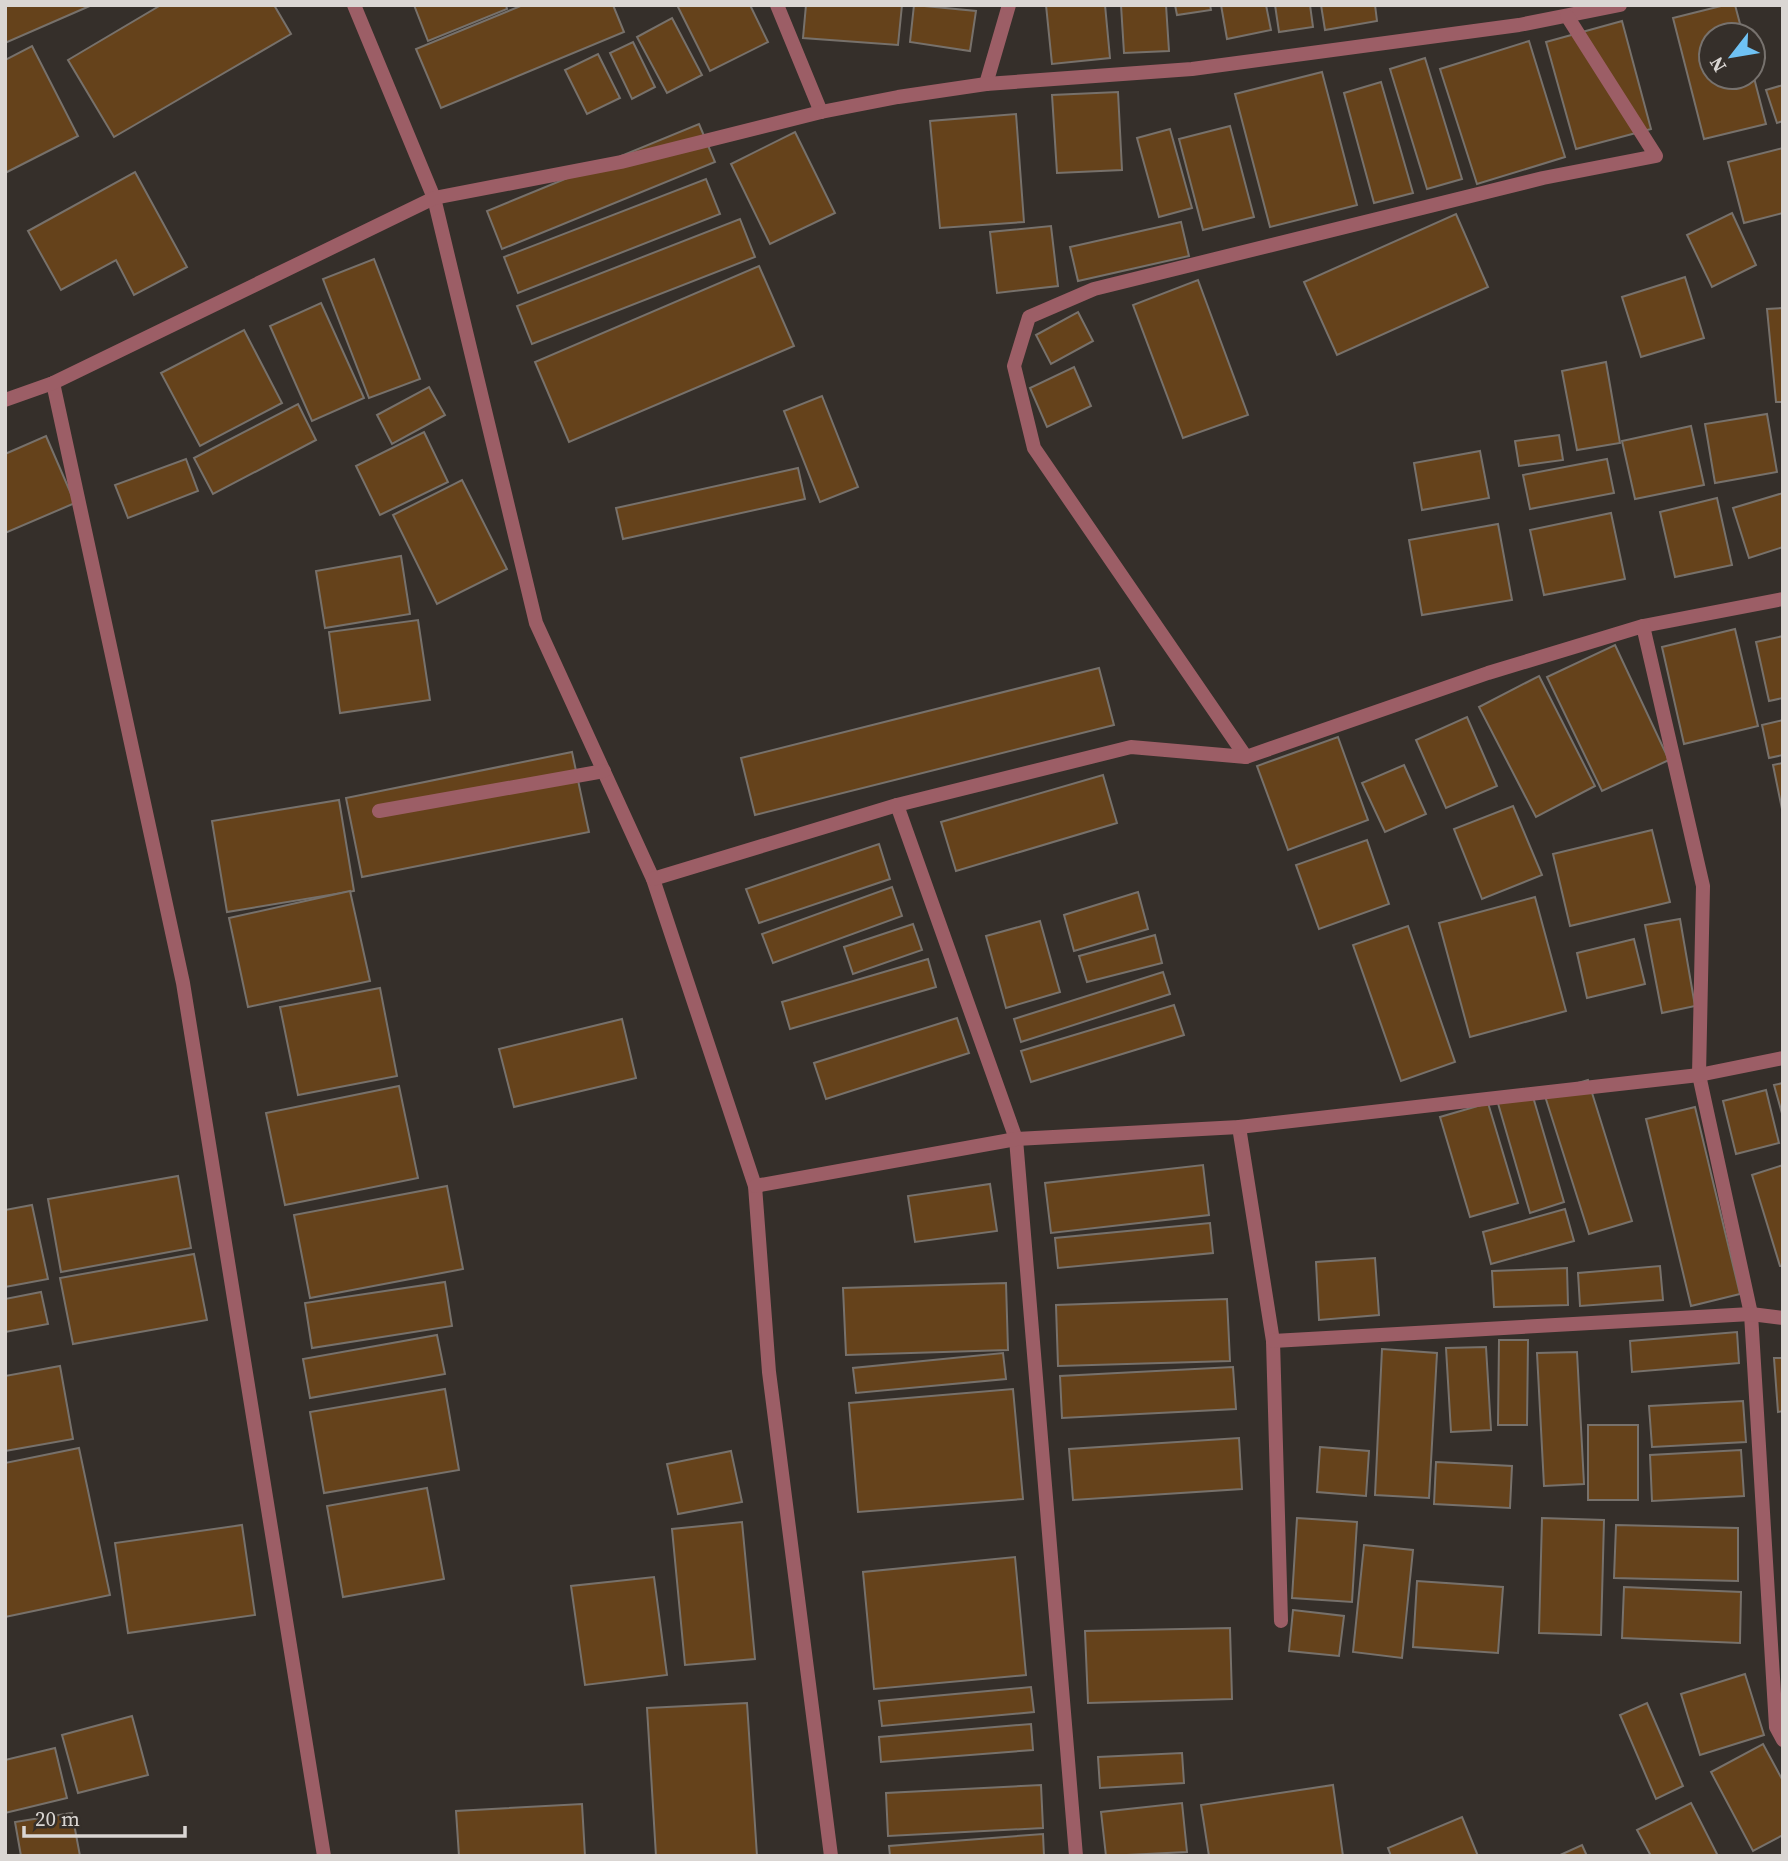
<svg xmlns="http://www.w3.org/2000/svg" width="1788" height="1861" font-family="'Source Serif 4',serif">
<rect width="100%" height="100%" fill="#352f2a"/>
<!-- building -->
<g fill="#65421b" stroke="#77716b" stroke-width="2">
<path d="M5,5H92L5,43Z"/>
<path d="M161,5H274L291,34L114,137L68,60Z"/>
<path d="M414,5H506L507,9L428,41Z"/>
<path d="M523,5H613L624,32L441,108L416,49Z"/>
<path d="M677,5H750L768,42L710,71Z"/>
<path d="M806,5H902L898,45L803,38Z"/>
<path d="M914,5L976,11L970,51L910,42Z"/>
<path d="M1046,5H1105L1110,58L1052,64Z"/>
<path d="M1121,5H1166L1169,51L1124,53Z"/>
<path d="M1175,5H1210L1211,10L1177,15Z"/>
<path d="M1221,5H1266L1271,30L1227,39Z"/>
<path d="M1275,5H1310L1313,27L1279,32Z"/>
<path d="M1321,5H1375L1377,21L1325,30Z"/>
<path d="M1725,5H1735L1743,35H1711V77H1753V74L1766,124L1704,139L1673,18Z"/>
<path d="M672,18L702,75L667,93L637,37Z"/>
<path d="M1622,21L1651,129L1576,149L1546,42Z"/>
<path d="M1529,41L1565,157L1477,184L1440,69Z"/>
<path d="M633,42L655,87L632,99L610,53Z"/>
<path d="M32,46L78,136L5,173V60Z"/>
<path d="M598,54L620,98L587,114L565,70Z"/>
<path d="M1425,58L1462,179L1427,189L1390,69Z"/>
<path d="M1322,72L1357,205L1270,227L1235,94Z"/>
<path d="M1381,82L1413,193L1374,203L1344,93Z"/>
<path d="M1783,85V121L1777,123L1766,90Z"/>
<path d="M1118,92L1122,170L1057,173L1052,95Z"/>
<path d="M1016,114L1024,222L940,228L930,121Z"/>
<path d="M699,124L715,162L502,249L487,211Z"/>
<path d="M1230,126L1254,217L1203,230L1179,139Z"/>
<path d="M1170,129L1192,208L1159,217L1137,138Z"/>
<path d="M795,132L835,213L770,244L731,164Z"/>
<path d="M1783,148V213L1744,223L1728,162Z"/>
<path d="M135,172L187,267L134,295L116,260L61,290L28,231Z"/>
<path d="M706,179L720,214L518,293L504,257Z"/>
<path d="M1732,213L1756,265L1712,287L1687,235Z"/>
<path d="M1456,214L1488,287L1337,355L1304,282Z"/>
<path d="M740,219L755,257L532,344L517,306Z"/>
<path d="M1181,222L1189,256L1078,281L1070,247Z"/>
<path d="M1051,226L1058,286L997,293L990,232Z"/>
<path d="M374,259L420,379L369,398L323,279Z"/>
<path d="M759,266L794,346L569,442L535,362Z"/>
<path d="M1685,277L1704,338L1641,357L1622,297Z"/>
<path d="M1198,280L1248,415L1183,438L1133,305Z"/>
<path d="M321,303L364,398L312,421L270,326Z"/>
<path d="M1783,308V402H1776L1767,309Z"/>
<path d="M1078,312L1093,341L1051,364L1036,335Z"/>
<path d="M244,330L282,403L200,446L161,373Z"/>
<path d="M1606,362L1620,443L1577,450L1562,371Z"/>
<path d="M1074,367L1091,406L1047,427L1030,388Z"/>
<path d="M429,387L445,415L392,444L377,415Z"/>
<path d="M822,396L858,487L820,502L784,411Z"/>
<path d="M298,404L316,440L213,494L194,458Z"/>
<path d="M1767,414L1777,472L1715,483L1705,424Z"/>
<path d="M1691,426L1704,485L1635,499L1622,441Z"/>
<path d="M424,432L448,482L380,515L356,466Z"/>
<path d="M1559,435L1563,460L1519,466L1515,441Z"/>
<path d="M46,436L75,503L5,533V454Z"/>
<path d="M1480,451L1489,498L1422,510L1414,463Z"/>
<path d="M186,459L198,491L128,518L115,485Z"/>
<path d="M1607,459L1614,493L1530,509L1523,475Z"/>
<path d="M798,468L805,499L623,539L616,508Z"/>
<path d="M462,480L507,569L437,604L393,515Z"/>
<path d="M1783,493V547L1749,558L1733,508Z"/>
<path d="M1717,498L1732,565L1675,577L1660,512Z"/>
<path d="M1611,513L1625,579L1544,595L1530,530Z"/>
<path d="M1498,524L1512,600L1422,615L1409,540Z"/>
<path d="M401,556L410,614L325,628L316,571Z"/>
<path d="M418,620L430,700L340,713L329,632Z"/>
<path d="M1735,629L1758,726L1684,744L1662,647Z"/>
<path d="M1783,636V698L1769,701L1756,642Z"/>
<path d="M1615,645L1669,760L1602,791L1547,677Z"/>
<path d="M1099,668L1114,725L755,815L741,758Z"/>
<path d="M1539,676L1595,786L1536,817L1479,707Z"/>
<path d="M1467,717L1497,786L1446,808L1416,740Z"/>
<path d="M1783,720V755L1769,758L1762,725Z"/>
<path d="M1338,737L1368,820L1288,850L1257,766Z"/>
<path d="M572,752L589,832L362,877L346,798Z"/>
<path d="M1783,763V814L1773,765Z"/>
<path d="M1404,765L1426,814L1385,832L1362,783Z"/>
<path d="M1103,775L1117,823L956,871L941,822Z"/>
<path d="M339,800L354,891L227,912L212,821Z"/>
<path d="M1513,806L1542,875L1482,899L1454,829Z"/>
<path d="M1652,830L1670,902L1570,926L1553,854Z"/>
<path d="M1367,840L1389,904L1319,929L1296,865Z"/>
<path d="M879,844L890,879L759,923L746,889Z"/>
<path d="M892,887L902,916L773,963L762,934Z"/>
<path d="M350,891L370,981L248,1007L229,918Z"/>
<path d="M1138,892L1148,929L1074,951L1064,915Z"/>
<path d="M1535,897L1566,1011L1470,1037L1439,923Z"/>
<path d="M1680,919L1695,1006L1662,1013L1645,925Z"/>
<path d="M1040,921L1060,992L1006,1008L986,936Z"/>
<path d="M913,924L922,950L853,974L844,947Z"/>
<path d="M1408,926L1455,1062L1401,1081L1353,945Z"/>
<path d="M1155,935L1162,963L1087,982L1079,956Z"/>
<path d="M1634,939L1645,984L1587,998L1577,953Z"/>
<path d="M928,959L936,987L790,1029L782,1002Z"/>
<path d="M1163,972L1170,994L1021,1042L1014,1019Z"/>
<path d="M380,988L397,1076L298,1095L280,1007Z"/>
<path d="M1174,1005L1184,1035L1031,1082L1021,1051Z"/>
<path d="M957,1018L969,1053L826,1099L814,1063Z"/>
<path d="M622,1019L636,1078L514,1107L499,1049Z"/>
<path d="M1588,1080L1632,1221L1589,1234L1544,1093Z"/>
<path d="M1783,1083V1117L1774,1085Z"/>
<path d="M399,1086L418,1178L285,1205L266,1113Z"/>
<path d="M1531,1090L1564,1202L1530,1213L1497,1100Z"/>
<path d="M1766,1090L1779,1143L1736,1154L1723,1101Z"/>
<path d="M1488,1103L1518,1203L1470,1217L1440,1117Z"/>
<path d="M1695,1107L1740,1294L1691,1306L1646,1119Z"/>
<path d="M1203,1165L1209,1215L1051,1233L1045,1183Z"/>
<path d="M1783,1165V1266H1780L1752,1175Z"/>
<path d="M178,1176L191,1248L61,1272L48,1199Z"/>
<path d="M990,1184L997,1231L915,1242L908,1196Z"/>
<path d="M447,1186L463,1269L310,1298L294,1215Z"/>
<path d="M32,1205L48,1279L5,1287V1210Z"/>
<path d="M1565,1209L1574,1241L1491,1264L1483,1232Z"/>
<path d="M1210,1223L1213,1253L1058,1268L1055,1238Z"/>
<path d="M194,1254L207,1320L73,1344L60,1278Z"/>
<path d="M1375,1258L1379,1315L1319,1320L1316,1262Z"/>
<path d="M1660,1266L1663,1300L1580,1306L1578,1273Z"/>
<path d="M1567,1268L1568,1305L1494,1307L1492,1271Z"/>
<path d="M445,1282L452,1326L312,1348L305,1303Z"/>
<path d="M1006,1283L1008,1350L846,1355L843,1288Z"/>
<path d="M41,1292L48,1324L5,1332V1299Z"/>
<path d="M1227,1299L1230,1361L1058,1366L1056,1305Z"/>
<path d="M1737,1332L1739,1363L1632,1372L1630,1341Z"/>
<path d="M437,1335L445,1374L310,1398L303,1359Z"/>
<path d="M1499,1340H1528L1527,1425H1498Z"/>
<path d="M1486,1347L1491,1430L1451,1432L1446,1348Z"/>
<path d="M1382,1349L1437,1353L1429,1498L1375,1495Z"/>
<path d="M1577,1352L1584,1484L1544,1486L1537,1353Z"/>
<path d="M1003,1353L1006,1379L856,1393L853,1368Z"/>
<path d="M1774,1358H1783V1411L1778,1412Z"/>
<path d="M60,1366L73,1439L5,1451V1376Z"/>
<path d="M1233,1367L1236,1409L1062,1418L1060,1376Z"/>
<path d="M445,1389L459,1470L324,1493L310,1412Z"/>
<path d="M1013,1389L1023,1499L858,1512L849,1403Z"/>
<path d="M1743,1401L1746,1442L1652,1447L1649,1406Z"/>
<rect x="1588" y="1425" width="50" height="75"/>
<path d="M1239,1438L1242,1489L1073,1500L1069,1449Z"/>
<path d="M1320,1447L1369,1451L1366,1496L1317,1492Z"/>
<path d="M79,1448L110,1595L5,1617V1463Z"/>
<path d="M1741,1450L1744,1496L1652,1501L1650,1455Z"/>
<path d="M731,1451L742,1502L678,1514L667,1464Z"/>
<path d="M1436,1462L1512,1466L1510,1508L1434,1504Z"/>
<path d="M427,1488L444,1579L343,1597L327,1506Z"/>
<path d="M1297,1518L1357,1522L1352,1602L1292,1598Z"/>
<path d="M1542,1518L1604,1520L1601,1635L1539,1633Z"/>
<path d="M742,1522L755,1659L685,1665L672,1529Z"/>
<path d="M242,1525L255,1615L128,1633L115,1543Z"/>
<path d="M1616,1525L1738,1528V1581L1614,1578Z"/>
<path d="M1364,1545L1413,1550L1402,1658L1353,1652Z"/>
<path d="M1015,1557L1026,1675L874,1689L863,1572Z"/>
<path d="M654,1577L667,1675L585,1685L571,1586Z"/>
<path d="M1417,1581L1503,1587L1498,1653L1413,1647Z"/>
<path d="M1624,1587L1741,1592L1740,1643L1622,1638Z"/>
<path d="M1293,1610L1344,1616L1339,1656L1289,1651Z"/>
<path d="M1230,1628L1232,1699L1088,1703L1085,1631Z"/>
<path d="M1745,1674L1764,1735L1700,1755L1681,1694Z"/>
<path d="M1031,1687L1034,1712L882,1726L879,1701Z"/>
<path d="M747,1703L757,1856H656L647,1708Z"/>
<path d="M1647,1703L1683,1786L1656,1799L1620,1715Z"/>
<path d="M132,1716L148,1775L78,1793L62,1735Z"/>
<path d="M1031,1724L1033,1750L881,1762L879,1737Z"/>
<path d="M1763,1744L1783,1781V1835L1753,1851L1711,1772Z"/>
<path d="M55,1748L67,1798L5,1813V1760Z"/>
<path d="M1182,1753L1184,1783L1100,1788L1098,1757Z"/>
<path d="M1041,1785L1043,1828L888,1836L886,1793Z"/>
<path d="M1333,1785L1343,1856H1209L1201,1805Z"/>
<path d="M1182,1803L1187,1852L1106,1856L1101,1812Z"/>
<path d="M1691,1803L1718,1856H1651L1637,1830Z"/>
<path d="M582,1804L585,1856H459L456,1811Z"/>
<path d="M72,1813L80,1856H21L15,1822Z"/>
<path d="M1462,1817L1478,1856H1391L1388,1848Z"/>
<path d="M1043,1834L1044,1856H890L889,1846Z"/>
<path d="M1582,1845L1587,1856H1558Z"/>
</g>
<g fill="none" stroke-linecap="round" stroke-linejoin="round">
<!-- street -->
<g stroke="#9c5e66" stroke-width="14">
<path d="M354,5L434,198L536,623L653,879L755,1186L769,1372L831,1856"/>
<path d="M777,5L821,112"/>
<path d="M986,84L1009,5"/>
<path d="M53,383L183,983L324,1856"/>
<path d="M5,400L53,383L434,198L621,162L821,112L898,97L986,84L1192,69L1519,25L1620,5"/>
<path d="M1643,626L1783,599"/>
<path d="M1246,757L1034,448L1014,366L1029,317L1094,289L1543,178L1656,156L1567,16"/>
<path d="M897,805L1016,1139L1076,1856"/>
<path d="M379,811L604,771"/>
<path d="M653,879L897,805L1131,747L1246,757L1488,673L1643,626L1703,886L1699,1075L1751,1314L1776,1727L1783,1740"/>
<path d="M1239,1127L1273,1341L1281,1621"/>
<path d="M755,1186L1016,1139L1239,1127L1699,1075L1783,1058"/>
<path d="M1273,1341L1751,1314L1783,1318"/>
</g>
</g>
<!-- border -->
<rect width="1788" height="1861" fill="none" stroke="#dad6d3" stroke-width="14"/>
<!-- north arrow -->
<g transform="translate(1732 56) rotate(239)"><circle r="33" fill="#352f2a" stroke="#77726e" stroke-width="2"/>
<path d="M0-5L12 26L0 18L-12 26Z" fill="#6fc2f4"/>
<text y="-10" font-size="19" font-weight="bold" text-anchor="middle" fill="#dad6d3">N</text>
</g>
<!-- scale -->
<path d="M24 1826v10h161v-10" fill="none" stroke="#dad6d3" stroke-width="3.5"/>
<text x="35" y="1826" font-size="21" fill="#dad6d3" stroke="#352f2a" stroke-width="5" paint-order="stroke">20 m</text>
</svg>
